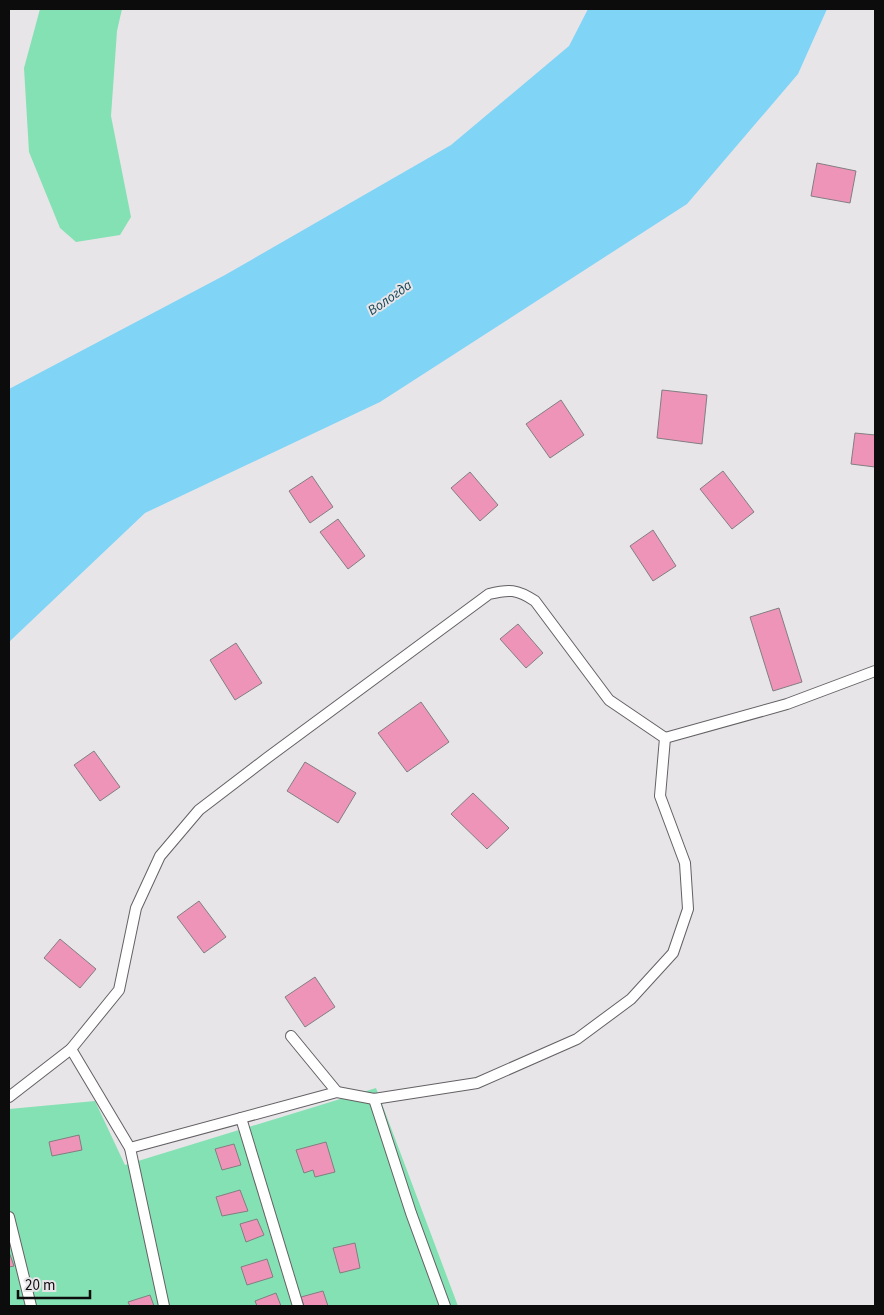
<svg xmlns="http://www.w3.org/2000/svg" width="884" height="1315" font-family="'Source Sans 3',sans-serif">
<rect width="100%" height="100%" fill="#e8e5e9"/>
<!-- green -->
<g fill="#84e1b3">
<path d="M40,9H122L117,31L111,116L131,217L120,235L76,242L60,228L29,152L24,68Z"/>
<path d="M376,1088L458,1306H9V1109L95,1101L125,1165Z"/>
</g>
<!-- water -->
<path fill="#80d4f6" d="M588,9H827L798,74L687,204L380,402L145,513L9,642V389L225,275L451,145L569,46Z"/>
<!-- building -->
<g fill="#ef94b9" stroke="#827e80">
<path d="M817,163L856,171L850,203L811,196Z"/>
<path d="M662,390L707,395L702,444L657,438Z"/>
<path d="M561,400L584,435L550,458L526,424Z"/>
<path d="M855,433L875,435V467L851,464Z"/>
<path d="M723,471L754,512L732,529L700,489Z"/>
<path d="M470,472L498,505L480,521L451,488Z"/>
<path d="M312,476L333,507L310,523L289,491Z"/>
<path d="M338,519L365,556L348,569L320,532Z"/>
<path d="M653,530L676,566L653,581L630,546Z"/>
<path d="M779,608L802,682L773,691L750,617Z"/>
<path d="M518,624L543,653L526,668L500,639Z"/>
<path d="M236,643L262,683L235,700L210,660Z"/>
<path d="M421,702L449,742L407,772L378,733Z"/>
<path d="M94,751L120,787L100,801L74,765Z"/>
<path d="M305,762L356,793L338,823L287,791Z"/>
<path d="M473,793L509,828L487,849L451,814Z"/>
<path d="M199,901L226,937L204,953L177,917Z"/>
<path d="M60,939L96,969L80,988L44,958Z"/>
<path d="M315,977L335,1007L305,1027L285,997Z"/>
<path d="M79,1135L82,1150L52,1156L49,1142Z"/>
<path d="M326,1142L335,1172L315,1177L313,1170L304,1173L296,1150Z"/>
<path d="M234,1144L241,1165L222,1170L215,1149Z"/>
<path d="M240,1190L248,1211L222,1216L216,1197Z"/>
<path d="M257,1219L264,1235L246,1242L240,1224Z"/>
<path d="M355,1243L360,1268L340,1273L333,1248Z"/>
<path d="M9,1252L14,1266L9,1267Z"/>
<path d="M267,1259L273,1277L247,1285L241,1267Z"/>
<path d="M323,1291L328,1306H304L301,1297Z"/>
<path d="M276,1293L281,1306H257L255,1301Z"/>
<path d="M150,1295L154,1306H130L128,1302Z"/>
</g>
<g fill="none" stroke-linecap="round" stroke-linejoin="round">
<!-- service casing -->
<g stroke="#646164" stroke-width="12">
<g id="service">
<path d="M665,738L787,704L875,671"/>
<path d="M291,1036L337,1092"/>
<path d="M71,1049L130,1148L164,1306"/>
<path d="M9,1097L71,1049L119,990L136,908L160,856L199,810L267,758L489,594C509,589 517,589 535,601L609,700L665,738L660,796L685,863L688,909L673,953L631,999L577,1039L477,1083L374,1099L337,1092L130,1148"/>
<path d="M374,1099L411,1213L445,1306"/>
<path d="M241,1118L298,1306"/>
<path d="M9,1217L31,1306"/>
</g>
</g>
<!-- service -->
<use href="#service" stroke="#fff" stroke-width="10"/>
</g>
<g text-anchor="middle" dominant-baseline="central" stroke-width="4" stroke-linejoin="round" paint-order="stroke">
<!-- water labels -->
<g font-size="14" font-style="italic" fill="#114354" stroke="#e8e5e9">
<text transform="translate(390 298) rotate(-35)">Вологда</text>
</g>
</g>
<!-- border -->
<rect width="884" height="1315" fill="none" stroke="#0c0c0d" stroke-width="20"/>
<!-- scale -->
<path d="M18 1290v8h72v-8" fill="none" stroke="#0c0c0d" stroke-width="2.5"/>
<text x="25" y="1290" font-size="15" fill="#0c0c0d" stroke="#e8e5e9" stroke-width="4" paint-order="stroke">20 m</text>
</svg>
